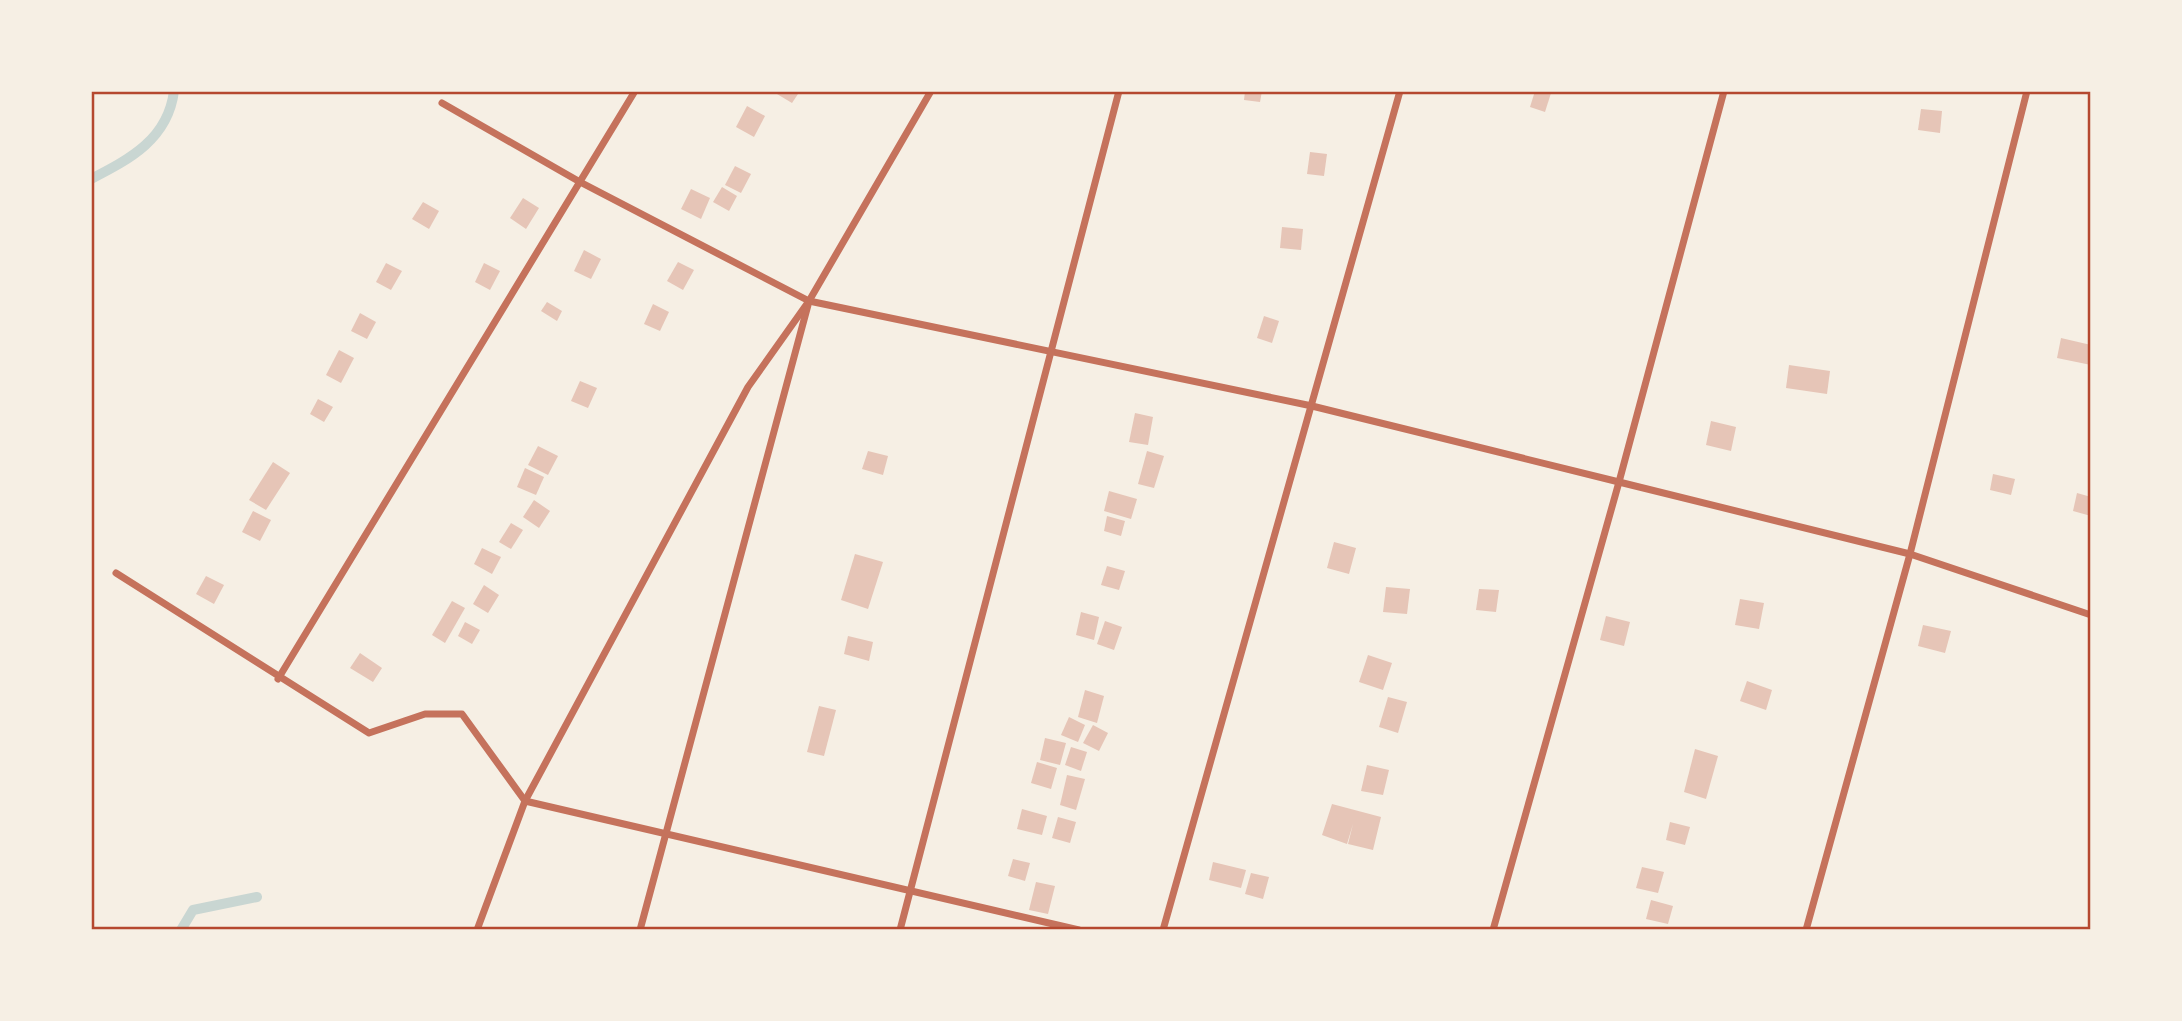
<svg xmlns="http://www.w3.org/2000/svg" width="2182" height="1021" font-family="Roboto,sans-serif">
<rect width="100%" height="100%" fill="#f6efe4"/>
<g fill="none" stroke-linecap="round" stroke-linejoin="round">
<!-- stream -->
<g stroke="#c9d6d2" stroke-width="10">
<path d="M91,179C130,159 168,139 174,91"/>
<path d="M181,930L193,910L257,897"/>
</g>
</g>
<!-- building -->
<g fill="#e6c5b7">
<path d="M779,91H800L792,103L777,94Z"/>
<path d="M1245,91H1262L1260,102L1244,100Z"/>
<path d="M1535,91L1551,93L1545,112L1530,107Z"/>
<path d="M747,106L765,116L754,137L736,127Z"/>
<path d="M1921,109L1942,111L1940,133L1918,130Z"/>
<path d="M1310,152L1327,154L1324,176L1307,174Z"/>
<path d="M735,166L751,174L741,193L725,185Z"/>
<path d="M722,187L737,196L729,211L713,202Z"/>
<path d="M691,189L710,198L701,219L681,209Z"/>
<path d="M523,198L539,208L526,229L510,218Z"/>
<path d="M423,202L439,211L429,229L412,219Z"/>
<path d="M1282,227L1303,229L1301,250L1280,248Z"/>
<path d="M584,250L601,259L591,279L574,271Z"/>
<path d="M678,262L694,270L683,290L667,281Z"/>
<path d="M386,263L402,271L391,290L376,282Z"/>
<path d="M484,263L500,271L490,290L475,282Z"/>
<path d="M547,302L562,311L557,321L541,311Z"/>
<path d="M653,304L669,312L660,331L644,324Z"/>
<path d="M360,313L376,322L367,339L351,331Z"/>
<path d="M1264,316L1279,321L1272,343L1257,338Z"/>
<path d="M2061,338L2091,345V365L2057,358Z"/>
<path d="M339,350L354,358L341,383L326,375Z"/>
<path d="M1789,365L1830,371L1827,394L1786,388Z"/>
<path d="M580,381L597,388L588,408L571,401Z"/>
<path d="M318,399L333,407L324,422L310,414Z"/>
<path d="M1135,413L1153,417L1148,445L1129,442Z"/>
<path d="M1711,421L1736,427L1731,451L1706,445Z"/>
<path d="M538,446L558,456L548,475L528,465Z"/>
<path d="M868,451L888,456L883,475L862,469Z"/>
<path d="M1147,451L1164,456L1154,488L1138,484Z"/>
<path d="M273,462L290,473L266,510L249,500Z"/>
<path d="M525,468L544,477L536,495L517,487Z"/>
<path d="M1993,474L2015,479L2011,495L1990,490Z"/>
<path d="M1109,491L1137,499L1131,519L1104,511Z"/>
<path d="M2077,493L2091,497V516L2073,511Z"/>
<path d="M534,500L550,511L539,528L523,517Z"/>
<path d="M253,511L271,520L260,541L242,532Z"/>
<path d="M1107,516L1125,521L1121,536L1104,531Z"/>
<path d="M511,523L523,530L511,549L499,542Z"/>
<path d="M1334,542L1356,548L1349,574L1327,568Z"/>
<path d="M482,548L501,557L492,574L474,564Z"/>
<path d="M855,554L883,562L868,609L841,600Z"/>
<path d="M1107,566L1125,571L1119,590L1101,585Z"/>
<path d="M206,576L224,585L214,604L196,594Z"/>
<path d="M484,585L499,595L488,613L473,604Z"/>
<path d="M1386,587L1410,589L1407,614L1383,612Z"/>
<path d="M1479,589L1499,590L1496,612L1476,610Z"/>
<path d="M1740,599L1764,603L1759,629L1735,625Z"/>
<path d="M452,601L465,608L445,643L432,635Z"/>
<path d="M1081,612L1099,617L1094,640L1076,635Z"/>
<path d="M1606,616L1630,622L1624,646L1600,640Z"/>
<path d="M1105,621L1122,627L1114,650L1097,644Z"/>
<path d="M465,622L480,630L472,644L458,636Z"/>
<path d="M1923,625L1951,631L1945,653L1918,646Z"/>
<path d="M848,636L873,642L869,661L844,654Z"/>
<path d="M360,653L382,668L373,682L350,668Z"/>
<path d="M1368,655L1392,663L1383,690L1359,682Z"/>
<path d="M1747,681L1772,690L1766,710L1740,701Z"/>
<path d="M1085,690L1104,696L1097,723L1078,717Z"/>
<path d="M1388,697L1407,702L1398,733L1379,727Z"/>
<path d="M819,706L836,710L824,756L807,752Z"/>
<path d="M1069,717L1085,725L1078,742L1061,735Z"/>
<path d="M1093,725L1108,733L1099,751L1083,743Z"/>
<path d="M1045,738L1066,743L1060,765L1040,760Z"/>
<path d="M1071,747L1087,752L1081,771L1065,765Z"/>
<path d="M1695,749L1718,756L1706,799L1684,792Z"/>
<path d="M1037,762L1057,768L1051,789L1031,783Z"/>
<path d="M1367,765L1389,770L1383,795L1361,791Z"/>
<path d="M1067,775L1085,779L1076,810L1060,805Z"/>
<path d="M1332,804L1381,817L1373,850L1348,844L1353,824L1347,844L1322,835Z"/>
<path d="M1022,809L1047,816L1042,835L1017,829Z"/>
<path d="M1058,817L1076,822L1070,843L1052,838Z"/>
<path d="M1670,822L1690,827L1685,845L1666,840Z"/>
<path d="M1013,859L1030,863L1025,881L1008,876Z"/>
<path d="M1213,862L1246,870L1241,888L1209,880Z"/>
<path d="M1642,867L1664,872L1658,893L1636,888Z"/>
<path d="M1251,873L1269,877L1263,899L1245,894Z"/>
<path d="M1036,882L1055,886L1048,914L1029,910Z"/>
<path d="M1651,900L1673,906L1668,924L1646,919Z"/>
</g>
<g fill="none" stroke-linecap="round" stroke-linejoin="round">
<!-- minor -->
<g stroke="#c5725c" stroke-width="7">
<path d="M442,103L580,182L809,301L1312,406L1619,482L1910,554L2091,615"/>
<path d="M116,573L369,733L425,714H462L525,801L1079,930"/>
<path d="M278,679L635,91"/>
<path d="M477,930L525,801L748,387L809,301L931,91"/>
<path d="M640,930L808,305"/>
<path d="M900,930L1119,91"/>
<path d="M1163,930L1400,91"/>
<path d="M1493,930L1619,482L1724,91"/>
<path d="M1806,930L1910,554L2027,91"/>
</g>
</g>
<!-- border -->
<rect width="2182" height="1021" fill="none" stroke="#f6efe4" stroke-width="186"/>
<rect x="93" y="93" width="1996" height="835" fill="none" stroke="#b5482f" stroke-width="2.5"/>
</svg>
